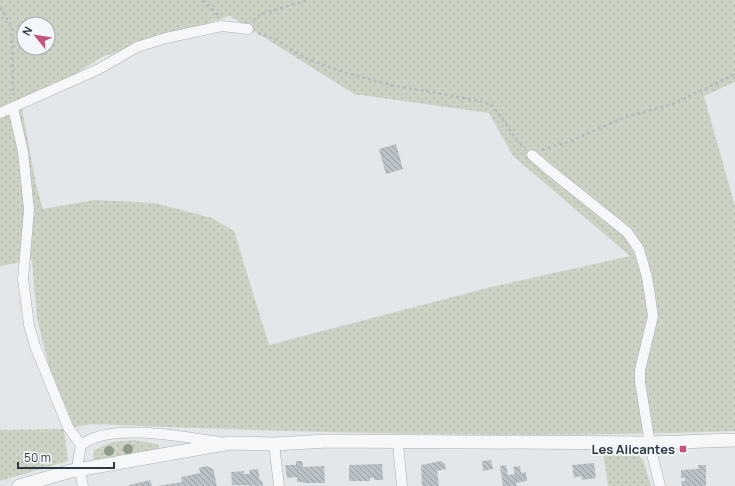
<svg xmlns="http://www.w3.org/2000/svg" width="735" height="486" font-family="Manrope,sans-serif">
<defs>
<pattern id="grass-dots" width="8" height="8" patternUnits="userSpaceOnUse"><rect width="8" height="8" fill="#ccd3c5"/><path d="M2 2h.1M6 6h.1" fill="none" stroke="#afb6aa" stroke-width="1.8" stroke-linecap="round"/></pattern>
<pattern id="building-back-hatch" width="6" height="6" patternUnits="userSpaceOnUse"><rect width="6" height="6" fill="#bbc2c7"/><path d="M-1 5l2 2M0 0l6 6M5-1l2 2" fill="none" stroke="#989fa3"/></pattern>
</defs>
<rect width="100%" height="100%" fill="#e3e7ea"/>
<!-- grass -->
<g fill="url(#grass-dots)" fill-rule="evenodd">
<path d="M0,0H735V82L704,96L735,206V431C521,439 306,433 92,424L64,429L68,461L0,481V430L64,429L37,318L32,260L0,266ZM230,16L354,94L489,113L513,156L630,256L491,287L269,345L234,231L212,218L155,203L95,200L43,209L36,185L22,109L102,57ZM24,24H48V48H24Z"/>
<path d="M134,440L158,444L159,450L93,460L94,450L112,442Z"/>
<path d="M603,453L637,454L643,460L651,486H608Z"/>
</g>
<!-- building -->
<g fill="url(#building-back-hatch)">
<path d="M396,144L403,169L386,174L379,149Z"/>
<path d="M491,460L493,469L483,471L482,461Z"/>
<path d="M296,461H302L303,467L324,466L325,483H303V482H297V477L287,478L285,465H296Z"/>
<path d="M441,461L445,464L446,469L437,471L439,486H422L421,465Z"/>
<path d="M594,463L596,478L582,480L581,476L574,478L572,465Z"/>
<path d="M382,464L383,480H374V478H370V481H349V465Z"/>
<path d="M506,465L508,475L515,474L513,467L520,466L521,473L526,472L527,481L516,483L517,486H503L500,466Z"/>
<path d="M698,465H706V486H682L681,481H685V478H681V470L698,469Z"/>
<path d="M207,466L213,469L217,486H157L182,482L181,477L200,473L199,468Z"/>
<path d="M258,469L260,481L262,480L263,486L232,485L231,472L244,471V474H250L249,470Z"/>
<path d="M150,480L152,486H129V485Z"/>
</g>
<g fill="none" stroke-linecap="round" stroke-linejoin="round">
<!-- minor casing -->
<g stroke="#a8afb4" stroke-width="11">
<g id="minor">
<path d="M13,108L23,152L29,210L23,279L29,325L35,346L68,427L81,445"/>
<path d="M0,113L99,69L137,47L166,38L222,26L248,29"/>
<path d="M532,155L547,168L627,232L639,249L647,277L653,316L640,370V382L651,450L660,486"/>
<path d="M398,443L402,486"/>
<path d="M274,444L279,486"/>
<path d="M83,486L78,462L81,445C111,422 183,437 219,442"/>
</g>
</g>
<!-- tertiary casing -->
<g stroke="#a8afb4" stroke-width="14">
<path id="tertiary" d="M19,486L71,471L230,443L274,444L328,441L650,443L735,440"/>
</g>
<!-- path -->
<g stroke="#b5babe" stroke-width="2.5" stroke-dasharray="3 3" stroke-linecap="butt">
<path d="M203,0L219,16"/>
<path d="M0,7L12,27L13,95"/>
<path d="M253,20L261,14L307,0"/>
<path d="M258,33L275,39L305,58L346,73L391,85L480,101L492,105L517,140L525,148"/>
<path d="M542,150L573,140L625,117L673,104L735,74"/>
</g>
<!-- minor -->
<use href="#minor" stroke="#f6f7f9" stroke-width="10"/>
<!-- tertiary -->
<use href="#tertiary" stroke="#f6f7f9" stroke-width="13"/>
</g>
<!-- trees -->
<g fill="#8e9b8a">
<circle cx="128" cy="449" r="5"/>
<circle cx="109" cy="451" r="5"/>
</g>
<!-- markers -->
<rect fill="#c4537b" stroke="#f3f6f8" stroke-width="1.5" x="679" y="445" width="8" height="8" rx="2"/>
<g text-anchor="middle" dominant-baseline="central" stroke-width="4" stroke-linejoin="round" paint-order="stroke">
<!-- poi labels -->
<g font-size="13" font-weight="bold" fill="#2c3841" stroke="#f3f6f8" text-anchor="end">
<text x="675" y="449">Les Alicantes</text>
</g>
</g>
<!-- north arrow -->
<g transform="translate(36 36) rotate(300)"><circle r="19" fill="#f3f6f8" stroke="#a3aaaf"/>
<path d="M0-3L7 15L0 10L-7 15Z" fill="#c4537b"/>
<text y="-6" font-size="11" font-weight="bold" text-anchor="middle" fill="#2c3841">N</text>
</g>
<!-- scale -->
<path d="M18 462v6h96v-6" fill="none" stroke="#2c3841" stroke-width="2"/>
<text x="24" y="462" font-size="12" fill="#2c3841" stroke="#f3f6f8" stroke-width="3" paint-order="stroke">50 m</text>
</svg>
